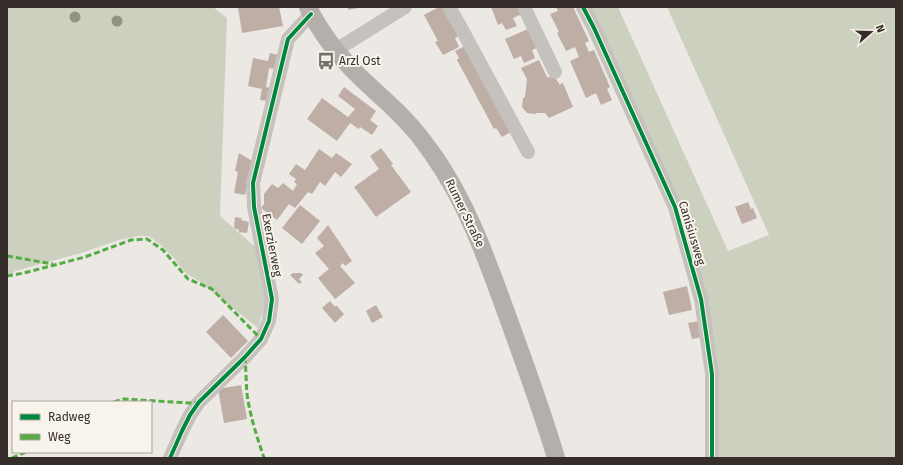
<svg xmlns="http://www.w3.org/2000/svg" width="903" height="465" font-family="'Fira Sans',sans-serif">
<rect width="100%" height="100%" fill="#ece8e3"/>
<!-- green -->
<g fill="#ccd0be">
<path d="M7,7H213L227,18L220,216L261,252L268,296L258,328L199,281L187,274L179,265L175,259L162,246L149,236H138L119,240L81,253L15,271L7,279Z"/>
<path d="M585,7H618L728,251L769,235L667,7H896V458H718L696,258Z"/>
</g>
<!-- building -->
<g fill="#beaea6">
<path d="M238,7H279L283,26L242,33Z"/>
<path d="M348,7H358V8L348,10Z"/>
<path d="M439,7H445L460,35L455,38L459,47L443,55L435,42L438,41L424,15Z"/>
<path d="M491,7H519L522,14L513,18L517,26L506,30L502,23L498,25Z"/>
<path d="M556,7H573L589,41L585,43L589,52L594,50L610,87L607,89L612,100L601,105L596,93L586,98L570,61L579,57L575,47L566,51L557,33L559,32L550,14L558,11Z"/>
<path d="M530,28L539,47L532,50L535,58L524,63L521,56L514,59L505,39Z"/>
<path d="M465,46L511,132L502,137L496,128L494,129L457,60L459,58L455,51Z"/>
<path d="M270,53L278,55L275,69L269,68L266,87L271,88L268,101L260,100L262,89L248,86L253,58L268,61Z"/>
<path d="M539,60L547,77L555,78L559,83V85L563,83L573,107L549,118L545,113H537L535,114L527,113L522,107L523,98L525,97L527,79L521,68Z"/>
<path d="M344,87L376,111L370,120L378,126L372,135L360,127L359,129L350,123L337,141L307,119L322,98L348,117L355,109L338,96Z"/>
<path d="M381,148L393,164L391,165L411,192L376,217L354,187L379,169L370,156Z"/>
<path d="M319,149L332,158L336,153L352,164L341,177L335,172L325,186L320,182L312,194L308,192L295,208L289,204L277,220L261,208L264,204V194L272,184L278,188L283,183L293,191L297,184L294,182L296,179L289,174L296,164L305,170Z"/>
<path d="M239,153L252,161L245,195L234,193L238,172L235,171Z"/>
<path d="M748,202L751,209L753,208L757,218L742,224L735,207Z"/>
<path d="M300,205L320,221L302,244L282,228Z"/>
<path d="M235,217L242,218L241,220L249,222L247,233L239,232V230L234,228Z"/>
<path d="M328,225L352,261L345,266L343,263L340,266L355,283L335,299L318,278L329,269L315,253L324,246L317,238Z"/>
<path d="M293,273H301L303,275L299,279L302,282L299,284L290,275Z"/>
<path d="M687,286L692,310L669,315L663,292Z"/>
<path d="M330,301L335,307L336,305L344,314L335,323L322,308Z"/>
<path d="M376,305L383,317L372,323L366,311Z"/>
<path d="M223,315L248,341L231,358L206,332Z"/>
<path d="M699,321L702,337L692,339L688,323Z"/>
<path d="M241,385L247,419L224,423L218,389Z"/>
</g>
<g fill="none" stroke-linecap="round" stroke-linejoin="round">
<!-- minor -->
<g stroke="#c5c1bc" stroke-width="14">
<path d="M449,7L461,28L528,152"/>
<path d="M524,7L555,72"/>
<path d="M583,7L594,28L675,207L701,299L712,374V458"/>
<path d="M336,50L405,7"/>
<path d="M170,458L182,431L190,415L199,402L245,357L261,339L269,321L272,299L254,207L253,183L288,39L311,14"/>
</g>
<!-- major -->
<path stroke="#b4afab" stroke-width="18" d="M308,7C320,32 338,55 358,75C374,91 393,106 408,123C418,133 426,145 434,156C468,205 487,260 507,315C524,362 542,410 556,458"/>
<!-- quiet -->
<g stroke="#55ab44" stroke-width="3" stroke-dasharray="6 3" stroke-linecap="butt">
<path d="M7,256L53,264"/>
<path d="M7,276L24,273L85,257L131,240L147,239L163,250L188,279L212,289L261,339"/>
<path d="M245,357C246,369 246,382 247,394C250,416 257,437 264,458"/>
<path d="M114,402L124,399L189,403L199,402"/>
<path d="M12,458L26,452"/>
</g>
<!-- cycleway casing -->
<g stroke="#f8f3eb" stroke-width="6">
<g id="cycleway">
<path d="M583,7L594,28L675,207L701,299L712,374V458"/>
<path d="M170,458L182,431L190,415L199,402L245,357L261,339L269,321L272,299L254,207L253,183L288,39L311,14"/>
</g>
</g>
<!-- cycleway -->
<use href="#cycleway" stroke="#00873e" stroke-width="4"/>
</g>
<!-- trees -->
<g fill="#909581">
<circle cx="75" cy="17" r="5.5"/>
<circle cx="117" cy="21" r="5.5"/>
</g>
<!-- icons -->
<defs>
<g id="bus-bare" transform="scale(1.38)"><path d="M-5-6H5V4H4V6H2V4H-2V6H-4V4H-5ZM-3.5-4V0h7V-4ZM-3.5 1.2v1.5H-2V1.2ZM2 1.2v1.5H3.5V1.2Z" fill="#766f6b" stroke="#f8f3eb" stroke-width="2.5" paint-order="stroke"/></g>
</defs>
<g fill-rule="evenodd">
<use href="#bus-bare" x="326" y="61"/>
</g>
<g text-anchor="middle" dominant-baseline="central" stroke-width="4" stroke-linejoin="round" paint-order="stroke">
<!-- poi labels -->
<g font-size="12" fill="#362e2a" stroke="#f8f3eb" text-anchor="start">
<text x="339" y="61">Arzl Ost</text>
</g>
<!-- street labels -->
<g font-size="12" fill="#362e2a" stroke="#f8f3eb">
<text transform="translate(465 213) rotate(64)">Rumer Straße</text>
<text transform="translate(692 233) rotate(73)">Canisiusweg</text>
<text transform="translate(272 245) rotate(79)">Exerzierweg</text>
</g>
</g>
<!-- border -->
<rect width="903" height="465" fill="none" stroke="#362e2a" stroke-width="16"/>
<!-- legend -->
<rect x="12" y="401" width="140" height="52" fill="#f8f3eb" stroke="#aaa49e"/>
<rect x="20" y="414" width="20" height="6" fill="#00873e" stroke="#aaa49e"/>
<text x="48" y="421" font-size="12" fill="#362e2a">Radweg</text>
<rect x="20" y="434" width="20" height="6" fill="#55ab44" stroke="#aaa49e"/>
<text x="48" y="441" font-size="12" fill="#362e2a">Weg</text>
<!-- north arrow -->
<g transform="translate(871 32) rotate(70)" stroke="#f8f3eb" stroke-width="3" paint-order="stroke">
<path d="M0-3L7 15L0 10L-7 15Z" fill="#362e2a"/>
<text y="-6" font-size="11" font-weight="bold" text-anchor="middle" fill="#362e2a">N</text>
</g>
</svg>
